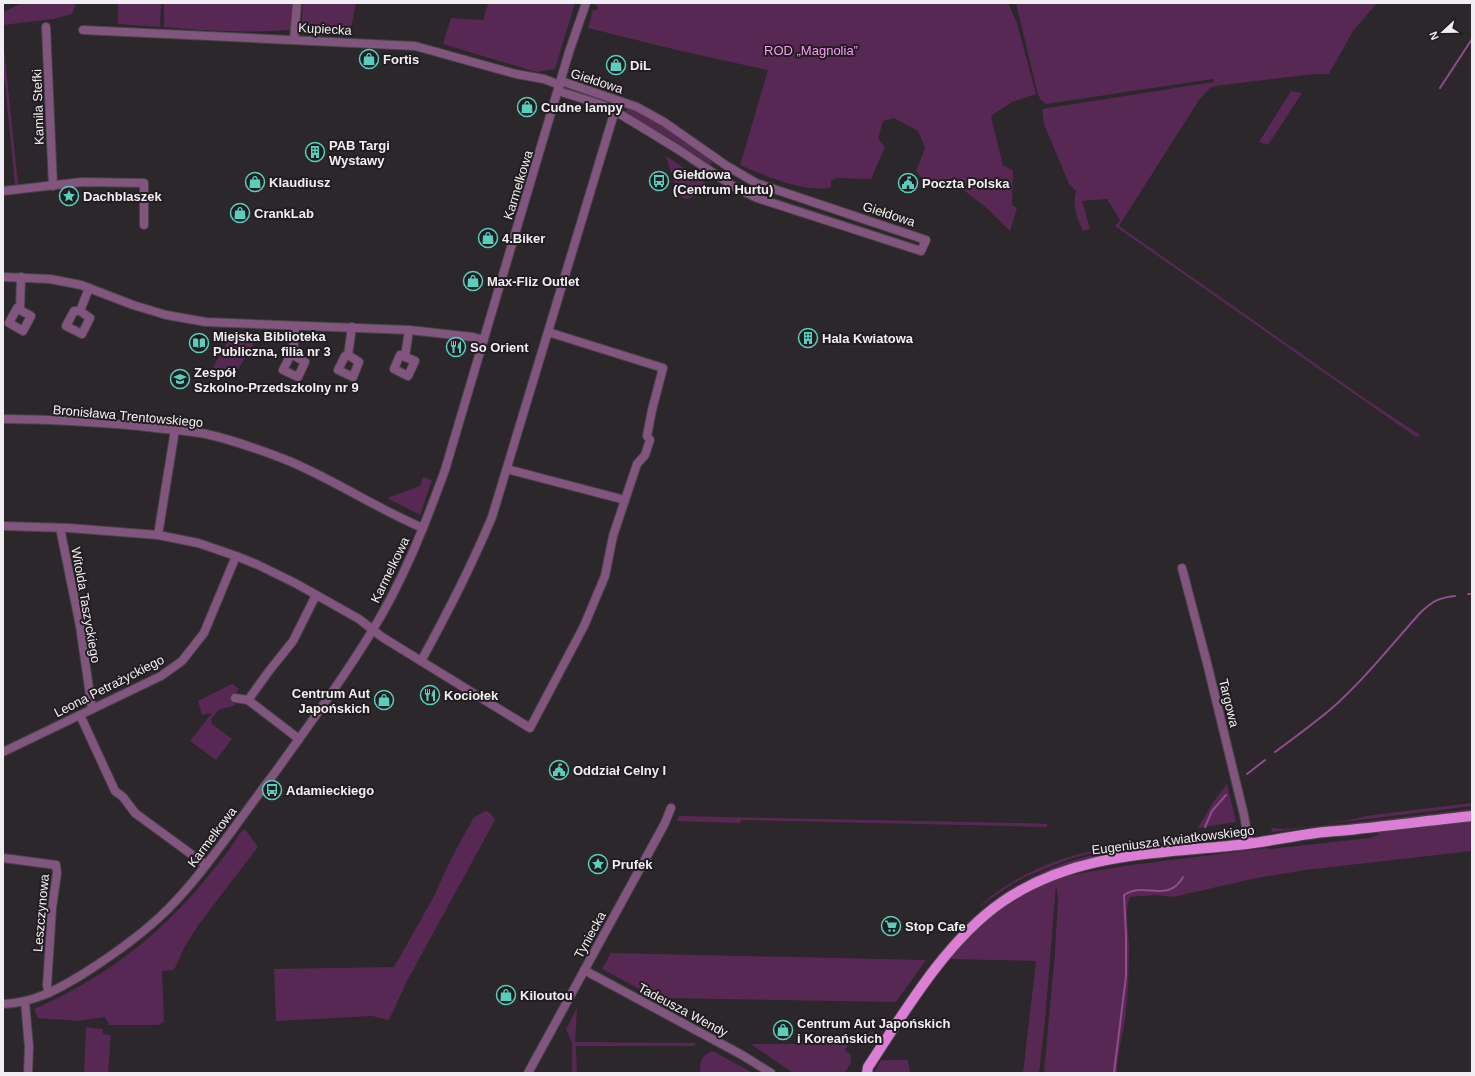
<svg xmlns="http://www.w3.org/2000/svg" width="1475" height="1076" font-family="Arial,sans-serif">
<rect width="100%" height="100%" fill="#2b272b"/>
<!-- green -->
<g fill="#572854">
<path d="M22,3H76L72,14L54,19L3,25V12Z"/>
<path d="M118,3H161L160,27L118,24Z"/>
<path d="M164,3H292L293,7L291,29L290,30C248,33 206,31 164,27Z"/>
<path d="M303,3H356L350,33L301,31Z"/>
<path d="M486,3H575L555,69L536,72L443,44L451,18L483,20L488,4Z"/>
<path d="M596,3H1008L1017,23L1036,94L1012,102L991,116L1003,166L1013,170L1012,205L1017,208L1010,231L988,209L957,185L944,180L936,182L928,186L916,171L925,148L918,131L894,118L883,121L878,139L885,147L871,179L835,178V179L831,180V187C806,194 763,175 740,165L768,70L681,51L588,28L593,10H597L598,7L595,5Z"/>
<path d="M1016,3H1377L1353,31L1329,74H1314L1215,86L1210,88L1199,100L1119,226L1367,400L1420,435L1416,437L1115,226L1120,220L1107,199L1082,201L1090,229L1083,231C1077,219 1072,204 1076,191L1069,184L1044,124L1042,109L1214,82L1213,79L1046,104L1041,100L1038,95Z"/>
<path d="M3,38L18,184L15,186L5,83L3,77Z"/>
<path d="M1291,91L1302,93L1268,145L1259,142Z"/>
<path d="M627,108C645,109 694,148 711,160L712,164L708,163L673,140L646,125L626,112Z"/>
<path d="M666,156L706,183C698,194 688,207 675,192L685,188L684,186L676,188Z"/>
<path d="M234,331L254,343L233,378L213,367Z"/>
<path d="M423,477L432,480L420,515L387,498L420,486Z"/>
<path d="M232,684L239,689L230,700L236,705L219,710L211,719L212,724L232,739L216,760L190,741L212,713L202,715L198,701Z"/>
<path d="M1227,784L1236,822L1198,828L1214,801Z"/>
<path d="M1472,803V806L1352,821L1322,823L1350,820L1365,816Z"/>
<path d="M1472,809V812L1360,825L1309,827L1272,832L1271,828L1284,829L1353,823Z"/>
<path d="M486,811L490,813L495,820L408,979L389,1020L372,1016L276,1021L274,969L394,967L433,898L451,859L474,817Z"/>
<path d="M679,816L1023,823L1047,824V827L741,820L740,823L677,821Z"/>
<path d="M1472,821V851L1305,870L1252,879L1173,897L1156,895L1130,897C1124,909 1129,934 1129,948C1129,972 1128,996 1125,1019C1122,1037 1117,1055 1117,1073H1044L1055,952L1058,898L1056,885L1045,1020L1039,1073H1023L1036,961L949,959L968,938L1005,906L1019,897L1056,879L1082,873L1131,865L1268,848L1269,849L1369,838L1378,835V832Z"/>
<path d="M245,829L258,847L199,924L185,946L174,970L162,971L164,1022L158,1025H109L105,1017L78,1021L38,1018L34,1009C85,987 135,954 174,914C190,899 204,881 218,864C227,854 233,843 241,832Z"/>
<path d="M1205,835L1196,838L1108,849L1069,859L1025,877L1006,888L979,907C990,896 1002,888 1016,880C1074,846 1140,842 1205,835Z"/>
<path d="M1202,840V841L1193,844L1103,856L1067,865L1051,871L974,919H972C1012,882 1062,858 1117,851C1135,849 1153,847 1171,844C1182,843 1192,842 1202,840Z"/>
<path d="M611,953L926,960L896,1002L666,998L654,997L602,969Z"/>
<path d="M577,1008L575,1042L696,1043L694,1046H576L577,1073H572V1043L566,1029Z"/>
<path d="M86,1027L103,1029V1034L111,1035L108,1073H84Z"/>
<path d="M874,1032L868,1045H848L845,1050L850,1054L851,1063L844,1073H793L751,1044H797Z"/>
<path d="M713,1051L753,1073H700C701,1058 700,1057 713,1051Z"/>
<path d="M881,1060H908L910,1073H874Z"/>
</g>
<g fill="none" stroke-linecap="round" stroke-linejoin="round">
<!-- stream -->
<g stroke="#914c8d" stroke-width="2">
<path d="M1440,88L1472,39"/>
<path d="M1468,594H1472"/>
<path d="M1275,752C1294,738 1313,724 1331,709C1364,680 1392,644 1421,612C1433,601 1438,598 1455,596"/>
<path d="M1247,774L1265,760"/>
<path d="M1205,827L1212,811L1226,795"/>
<path d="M1114,1073L1126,976V935L1124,895C1144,881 1168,904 1183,877"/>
</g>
<!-- minor casing -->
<g stroke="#474347" stroke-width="10">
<g id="minor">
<path d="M46,27L53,186"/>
<path d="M83,30L415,46L516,74L544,79L560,85"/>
<path d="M294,40L297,3"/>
<path d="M558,91L603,105L615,111L679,150L736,188L757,198L921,251L926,240L756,183L727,166L664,122L637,107L561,81"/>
<path d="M3,191L82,182L144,183V225"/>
<path d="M3,277L50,279L81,285L133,305L166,315L206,322L409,330L473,337L484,340"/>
<path d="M20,310L31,316L23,331L9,323L17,308L20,310L21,277"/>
<path d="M80,311L90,318L82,334L66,326L74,311H80L89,288"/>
<path d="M293,355L305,362L298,377L283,370L289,358L293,355L295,326"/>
<path d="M348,355L359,362L353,377L338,370L345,356L348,355L352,327"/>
<path d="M405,357L415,361L408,376L394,369L400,355L405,357L409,330"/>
<path d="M3,419C49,419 94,422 139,426C161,429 184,430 206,434C233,440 258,449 284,459C332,478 375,508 423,528"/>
<path d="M507,469L625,500"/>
<path d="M3,526L69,528L158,535L198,543L236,556L256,564L295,583L359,619L382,637L530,728L584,626L605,576L613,536L637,464L645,455L650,440L647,436L652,410L663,368L548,332"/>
<path d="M60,528L80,626L92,709"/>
<path d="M158,535L175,430"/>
<path d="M1182,568L1207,663L1244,815L1249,844"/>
<path d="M421,661C447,614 471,567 492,517L616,107"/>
<path d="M235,698L248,700"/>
<path d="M80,715L115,791L123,797L135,813L206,865"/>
<path d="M299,739L248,700L269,671L293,641L316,595"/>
<path d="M3,752L161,676L182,661L204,633L236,556"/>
<path d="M3,858L56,865L57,873L52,908L47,986L49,993"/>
<path d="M584,970L742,1055L771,1073"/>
<path d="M25,1002L29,1047L28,1073"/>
<path d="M3,1004C33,1003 57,990 83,974C113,955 143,934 168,909C193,884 213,856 234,828C249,807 264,787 279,767C311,722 344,678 372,631C403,581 425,525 445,470L569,52L586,3"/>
<path d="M528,1073L665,823L671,808"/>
</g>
</g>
<!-- major casing -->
<g stroke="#474347" stroke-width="12">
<path id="major" d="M867,1073L868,1067C905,1011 946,941 1002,902C1076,851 1161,854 1247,844C1270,841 1293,836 1316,833C1330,831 1344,831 1357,829C1396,825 1434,820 1472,816"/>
</g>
<!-- minor -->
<use href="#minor" stroke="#82557f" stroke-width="8"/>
<!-- major -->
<use href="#major" stroke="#dc7ed6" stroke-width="10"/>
</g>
<!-- icons -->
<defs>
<g id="shop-ring" transform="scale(1)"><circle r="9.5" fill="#221d21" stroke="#5acebd" stroke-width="1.5"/><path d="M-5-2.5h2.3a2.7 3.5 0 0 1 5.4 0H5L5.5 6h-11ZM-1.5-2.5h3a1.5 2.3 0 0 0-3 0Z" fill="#5acebd"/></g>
<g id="building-ring" transform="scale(1)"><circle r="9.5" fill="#221d21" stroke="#5acebd" stroke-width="1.5"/><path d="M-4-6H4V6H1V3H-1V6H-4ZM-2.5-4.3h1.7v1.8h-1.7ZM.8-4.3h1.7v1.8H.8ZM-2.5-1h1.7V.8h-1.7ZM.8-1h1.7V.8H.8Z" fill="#5acebd"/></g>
<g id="bus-ring" transform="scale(1)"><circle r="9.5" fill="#221d21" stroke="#5acebd" stroke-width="1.5"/><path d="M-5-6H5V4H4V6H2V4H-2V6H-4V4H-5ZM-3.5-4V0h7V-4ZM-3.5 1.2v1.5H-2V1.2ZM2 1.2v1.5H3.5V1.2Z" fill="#5acebd"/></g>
<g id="civic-ring" transform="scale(1)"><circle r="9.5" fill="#221d21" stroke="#5acebd" stroke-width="1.5"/><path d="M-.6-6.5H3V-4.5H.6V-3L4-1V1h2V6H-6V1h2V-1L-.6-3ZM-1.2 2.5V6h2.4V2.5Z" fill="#5acebd"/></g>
<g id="sight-ring" transform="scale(1)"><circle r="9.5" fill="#221d21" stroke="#5acebd" stroke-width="1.5"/><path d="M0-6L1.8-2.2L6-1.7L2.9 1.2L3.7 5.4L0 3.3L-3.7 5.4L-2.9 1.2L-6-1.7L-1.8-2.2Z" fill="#5acebd"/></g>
<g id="library-ring" transform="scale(1)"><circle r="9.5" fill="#221d21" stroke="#5acebd" stroke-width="1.5"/><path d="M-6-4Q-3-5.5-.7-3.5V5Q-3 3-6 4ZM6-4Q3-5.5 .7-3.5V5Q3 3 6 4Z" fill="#5acebd"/></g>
<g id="restaurant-ring" transform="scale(1)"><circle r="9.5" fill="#221d21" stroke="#5acebd" stroke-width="1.5"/><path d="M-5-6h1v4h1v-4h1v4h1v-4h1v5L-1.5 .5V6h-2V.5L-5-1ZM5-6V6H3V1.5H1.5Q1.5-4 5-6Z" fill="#5acebd"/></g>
<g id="school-ring" transform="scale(1)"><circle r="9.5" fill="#221d21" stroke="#5acebd" stroke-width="1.5"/><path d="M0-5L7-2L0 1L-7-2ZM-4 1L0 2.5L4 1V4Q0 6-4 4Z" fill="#5acebd"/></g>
<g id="supermarket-ring" transform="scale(1)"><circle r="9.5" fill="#221d21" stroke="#5acebd" stroke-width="1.5"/><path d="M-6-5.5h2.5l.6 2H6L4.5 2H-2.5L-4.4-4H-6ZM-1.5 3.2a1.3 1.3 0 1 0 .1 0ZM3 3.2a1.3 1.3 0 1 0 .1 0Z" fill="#5acebd"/></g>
</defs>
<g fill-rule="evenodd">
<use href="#shop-ring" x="369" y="59"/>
<use href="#shop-ring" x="616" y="65"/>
<use href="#shop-ring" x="527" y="107"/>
<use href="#building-ring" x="315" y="152"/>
<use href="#bus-ring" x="659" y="181"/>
<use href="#shop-ring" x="255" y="182"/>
<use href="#civic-ring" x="908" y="183"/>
<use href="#sight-ring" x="69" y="196"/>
<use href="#shop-ring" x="240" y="213"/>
<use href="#shop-ring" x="488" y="238"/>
<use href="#shop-ring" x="473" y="281"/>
<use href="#building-ring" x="808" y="338"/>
<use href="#library-ring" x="199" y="343"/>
<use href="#restaurant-ring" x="456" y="347"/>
<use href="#school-ring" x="180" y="379"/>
<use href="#restaurant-ring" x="430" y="695"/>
<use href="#shop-ring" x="384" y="700"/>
<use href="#civic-ring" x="559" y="770"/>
<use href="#bus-ring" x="272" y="790"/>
<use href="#sight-ring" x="598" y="864"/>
<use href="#supermarket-ring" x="891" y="926"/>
<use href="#shop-ring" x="506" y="995"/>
<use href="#shop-ring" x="783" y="1030"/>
</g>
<g text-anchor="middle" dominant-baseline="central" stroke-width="4" stroke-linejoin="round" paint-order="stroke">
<!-- street labels -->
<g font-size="13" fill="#f1eef1" stroke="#221d21">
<text transform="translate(325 29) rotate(3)">Kupiecka</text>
<text transform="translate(597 81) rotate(18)">Giełdowa</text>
<text transform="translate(38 107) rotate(-92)">Kamila Stefki</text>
<text transform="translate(518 185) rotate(-73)">Karmelkowa</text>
<text transform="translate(889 214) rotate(18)">Giełdowa</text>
<text transform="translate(128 416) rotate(5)">Bronisława Trentowskiego</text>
<text transform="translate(390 570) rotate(-64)">Karmelkowa</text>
<text transform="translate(86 605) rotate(80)">Witolda Taszyckiego</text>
<text transform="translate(109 686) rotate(-27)">Leona Petrażyckiego</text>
<text transform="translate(1229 703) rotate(76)">Targowa</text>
<text transform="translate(212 837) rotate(-53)">Karmelkowa</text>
<text transform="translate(1173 840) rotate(-7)">Eugeniusza Kwiatkowskiego</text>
<text transform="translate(41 913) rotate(-85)">Leszczynowa</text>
<text transform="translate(590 935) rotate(-61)">Tyniecka</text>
<text transform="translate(683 1010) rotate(28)">Tadeusza Wendy</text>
</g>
<!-- park labels -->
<g font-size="13" fill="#fa9bf4" stroke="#221d21">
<text x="811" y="50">ROD „Magnolia”</text>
</g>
<!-- poi labels -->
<g font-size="13" font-weight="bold" fill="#f1eef1" stroke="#221d21" text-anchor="start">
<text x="383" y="59">Fortis</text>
<text x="630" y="65">DiL</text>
<text x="541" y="107">Cudne lampy</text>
<text x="329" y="145">PAB Targi<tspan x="329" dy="15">Wystawy</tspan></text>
<text x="673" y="174">Giełdowa<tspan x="673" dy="15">(Centrum Hurtu)</tspan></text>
<text x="269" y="182">Klaudiusz</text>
<text x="922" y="183">Poczta Polska</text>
<text x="83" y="196">Dachblaszek</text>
<text x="254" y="213">CrankLab</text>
<text x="502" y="238">4.Biker</text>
<text x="487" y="281">Max-Fliz Outlet</text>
<text x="213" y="336">Miejska Biblioteka<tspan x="213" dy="15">Publiczna, filia nr 3</tspan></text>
<text x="822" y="338">Hala Kwiatowa</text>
<text x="470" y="347">So Orient</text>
<text x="194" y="372">Zespół<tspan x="194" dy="15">Szkolno-Przedszkolny nr 9</tspan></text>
<text x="370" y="693" text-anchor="end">Centrum Aut<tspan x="370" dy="15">Japońskich</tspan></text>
<text x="444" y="695">Kociołek</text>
<text x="573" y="770">Oddział Celny I</text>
<text x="286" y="790">Adamieckiego</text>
<text x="612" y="864">Prufek</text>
<text x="905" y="926">Stop Cafe</text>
<text x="520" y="995">Kiloutou</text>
<text x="797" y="1023">Centrum Aut Japońskich<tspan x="797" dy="15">i Koreańskich</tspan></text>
</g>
</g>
<!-- border -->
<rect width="1475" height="1076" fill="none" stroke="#f1eef1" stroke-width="8"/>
<!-- north arrow -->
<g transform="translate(1443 32) rotate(248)" stroke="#221d21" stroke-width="3" paint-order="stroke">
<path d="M0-3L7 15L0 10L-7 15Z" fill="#f1eef1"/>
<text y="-6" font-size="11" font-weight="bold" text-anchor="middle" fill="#f1eef1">N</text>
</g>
</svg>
